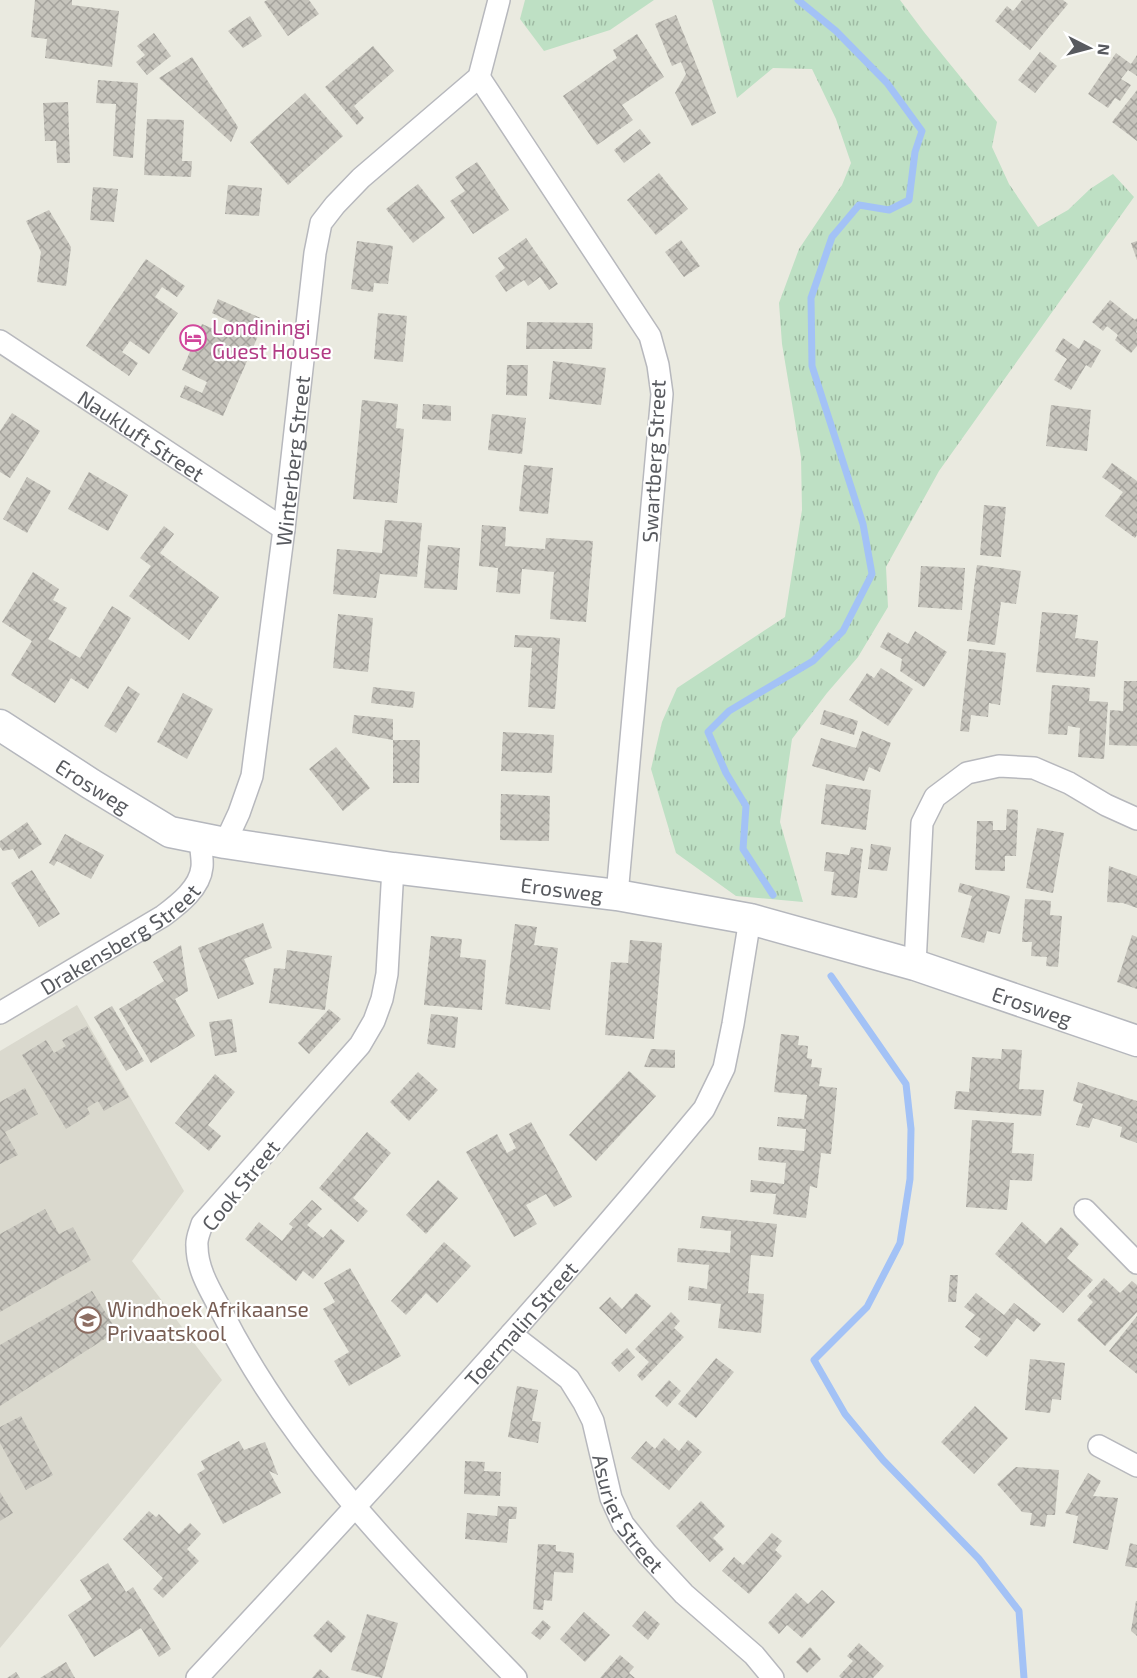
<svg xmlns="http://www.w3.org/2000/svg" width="1137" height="1678" font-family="'Exo 2',sans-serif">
<defs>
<pattern id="grass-tufts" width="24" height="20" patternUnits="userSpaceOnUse" patternTransform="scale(1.5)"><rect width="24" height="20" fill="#bee0c4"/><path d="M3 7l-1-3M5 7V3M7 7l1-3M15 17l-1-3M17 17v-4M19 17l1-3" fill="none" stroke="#9db9a2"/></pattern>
<pattern id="building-cross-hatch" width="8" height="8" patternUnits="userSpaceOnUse" patternTransform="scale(1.5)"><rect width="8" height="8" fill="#c6c4bc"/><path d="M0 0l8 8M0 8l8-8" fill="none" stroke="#a4a29c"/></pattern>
</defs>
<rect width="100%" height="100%" fill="#eaeae0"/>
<!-- education -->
<path fill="#dad9ce" d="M77,1005L184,1191L132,1261L222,1380L0,1648V1051Z"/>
<!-- grass -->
<g fill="url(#grass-tufts)">
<path d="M525,0H654L610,30L544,51L520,19Z"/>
<path d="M712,0H900L924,32L997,122L992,147L1009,184L1038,227L1068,210L1090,189L1113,174L1134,197L939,471L886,567L888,607L858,657L827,693L792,739L780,822L803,902L736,896L676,853L651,769L662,722L677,688L785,617L802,510L801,457L782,344L779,303L799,249L842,185L851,163L836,119L812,69L773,68L737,98Z"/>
</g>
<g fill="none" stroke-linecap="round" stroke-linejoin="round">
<!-- stream -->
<g stroke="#a3c2f6" stroke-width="7">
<path d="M773,895L743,849L746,806L726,773L708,732L729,711L813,661L843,631L872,574L863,524L812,366L811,298L832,237L859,205L889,210L909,200L915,152L922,131L887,83L836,31L798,0"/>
<path d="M831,976L906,1084L911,1129L910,1179L900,1243L867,1307L814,1360L845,1414L883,1460L979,1559L1019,1611L1024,1678"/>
</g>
</g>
<!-- building -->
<g fill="url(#building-cross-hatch)">
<path d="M35,0H72V5L119,11L112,67L45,58L47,39L31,37Z"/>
<path d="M267,0H309L319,14L288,36L264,2Z"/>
<path d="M1022,0H1063L1068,4L1030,50L995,21L1007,6L1013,11Z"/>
<path d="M676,15L716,113L692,126L675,93L686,74L681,62L672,66L655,24Z"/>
<path d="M250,16L262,36L243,48L228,31Z"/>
<path d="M154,33L171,56L147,75L136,62L145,55L137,46Z"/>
<path d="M637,34L664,77L622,105L633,120L597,145L563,96L617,58L613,50Z"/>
<path d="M373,46L394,71L354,106L364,118L357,125L325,87Z"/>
<path d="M1040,52L1057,66L1035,93L1018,80Z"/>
<path d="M1116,53L1131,64L1137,55V76L1128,70L1121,79L1131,85L1120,101L1115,98L1108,108L1088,94Z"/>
<path d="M192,57L238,127L231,142L159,78Z"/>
<path d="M98,80L138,83L133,158L113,156L116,104L96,103Z"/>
<path d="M1137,90V141L1112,122Z"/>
<path d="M305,93L343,136L288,185L250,142Z"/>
<path d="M68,102L70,163H57L56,141H45L43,103Z"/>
<path d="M147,119L184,120L182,161H192L191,177L144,175Z"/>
<path d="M640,129L651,143L624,163L614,150Z"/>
<path d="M477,162L509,210L473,234L450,201L465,191L455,177Z"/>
<path d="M659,173L688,209L656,235L627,200Z"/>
<path d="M418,184L445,218L413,243L386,209Z"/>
<path d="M228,185L262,188L259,216L225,214Z"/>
<path d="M93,187L118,189L114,222L90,220Z"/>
<path d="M49,210L71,247L66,286L37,282L41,252L26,221Z"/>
<path d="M526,238L558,284L549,290L540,277L528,286L524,280L506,292L495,276L505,268L498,258Z"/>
<path d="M681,240L700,266L684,277L665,252Z"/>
<path d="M357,241L393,246L388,284L374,283L373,292L351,289Z"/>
<path d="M1137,241V260L1131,243Z"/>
<path d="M146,259L185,286L177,297L162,287L155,297L178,313L149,354L130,341L122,352L138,363L129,376L86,346Z"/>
<path d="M218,299L265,320L223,416L180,397L185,385L202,393L207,382L182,370L202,324L223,333L229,321L212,313Z"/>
<path d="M1110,300L1135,320L1137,318V330L1136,332L1137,333V346L1131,353L1115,340L1118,335L1107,326L1103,331L1092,322Z"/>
<path d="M378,313L407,316L403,362L374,359Z"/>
<path d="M527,322L593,323L592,349H526Z"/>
<path d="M1063,338L1079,349L1084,340L1101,350L1091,368L1086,365L1071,390L1054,380L1067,359L1055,351Z"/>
<path d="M553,361L606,368L601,405L549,399Z"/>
<path d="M507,365H528L527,396L506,395Z"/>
<path d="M362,400L398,404L396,428L404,429L397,503L353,499Z"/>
<path d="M423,404L451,406V421L422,419Z"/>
<path d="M1051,405L1091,410L1087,451L1046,446Z"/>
<path d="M12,413L40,431L10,478L0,472V431Z"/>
<path d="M492,414L526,418L522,454L488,450Z"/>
<path d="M1112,463L1137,481V535L1135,538L1105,516L1123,492L1102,477Z"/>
<path d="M524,465L553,468L548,514L519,511Z"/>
<path d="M89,472L128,495L108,531L68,509Z"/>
<path d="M27,477L51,491L27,533L3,519Z"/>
<path d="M984,505L1006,507L1001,557L980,555Z"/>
<path d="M385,520L422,523L417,577L380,574L376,598L333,594L337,549L382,553Z"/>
<path d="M482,525L506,527L505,546L545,549L546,538L593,541L586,622L550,619L554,572L522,569L520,594L496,592L498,568L479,566Z"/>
<path d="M164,526L174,534L160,553L219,597L189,640L129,596L151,566L140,558Z"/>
<path d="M428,545L460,548L457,590L424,588Z"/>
<path d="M977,565L1021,571L1016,604L1001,602L995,645L967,641Z"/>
<path d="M921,566L965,568L962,610L918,607Z"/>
<path d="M33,572L59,589L53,600L67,608L48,639L80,658L112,606L131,618L88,689L71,678L55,703L11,675L32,641L2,622Z"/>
<path d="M1042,612L1078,615L1075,638L1098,641L1095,677L1036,672Z"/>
<path d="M338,614L373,618L368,672L333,668Z"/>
<path d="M915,631L947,652L924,687L900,671L902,659L880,647L888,632L908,644Z"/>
<path d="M515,635L560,638L555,709L528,707L532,648L514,647Z"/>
<path d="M969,649L1006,653L1000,705L989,703L988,717L971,715L969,732L960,731Z"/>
<path d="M881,668L913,689L888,726L849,700L867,673L874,678Z"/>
<path d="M1124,681H1137V746L1109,745L1110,710L1123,711Z"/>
<path d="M1052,685L1090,688L1089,701L1108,702L1104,759L1078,757L1080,728L1068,726L1067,735L1048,734Z"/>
<path d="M128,686L140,694L116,733L104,726Z"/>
<path d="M373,687L415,692L413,708L371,703Z"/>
<path d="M183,693L213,709L187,759L157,742Z"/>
<path d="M824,710L858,721L854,735L820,724Z"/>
<path d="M354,715L393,719V740L352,733Z"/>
<path d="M862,731L891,743L880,772L869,767L864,781L812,766L821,738L856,748Z"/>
<path d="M503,732L554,735L552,773L501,771Z"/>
<path d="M393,740H420L419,783H393Z"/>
<path d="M336,747L370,788L343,811L309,769Z"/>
<path d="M826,784L871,790L866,830L821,824Z"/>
<path d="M501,794L550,796L549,841L500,840Z"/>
<path d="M1007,809L1018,810L1016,856H1005V871L975,870L977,821H993V830H1006Z"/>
<path d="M27,822L42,844L19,859L13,849L3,851L0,847V841Z"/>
<path d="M1037,828L1064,833L1053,893L1026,888Z"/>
<path d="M65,834L104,855L91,879L57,861L54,866L49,863Z"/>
<path d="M871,844L891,847L887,871L868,869Z"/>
<path d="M851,847L863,849L857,898L831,895L834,872L824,871L826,852L849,855Z"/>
<path d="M1109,866L1137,876V908L1123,903L1107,902Z"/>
<path d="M32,870L60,914L39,927L11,883Z"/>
<path d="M960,883L1010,896L1000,934L987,931L984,943L961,937L972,896L958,892Z"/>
<path d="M1025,899L1051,901L1050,915L1062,916L1058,967L1046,966L1047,957L1031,956L1032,942H1022Z"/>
<path d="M263,923L272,948L244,959L254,984L218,999L198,948Z"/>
<path d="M515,924L537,927L534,945L558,948L550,1010L505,1004Z"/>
<path d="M1132,935L1137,937V989L1117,982Z"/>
<path d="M431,936L462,939L460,957L486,960L482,1010L424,1005Z"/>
<path d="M630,940L662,943L654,1039L605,1035L611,962L628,963Z"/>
<path d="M181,945L188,991L175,999L195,1036L151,1063L119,1009L164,981L153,962Z"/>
<path d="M287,950L332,956L325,1010L269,1003L274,968L285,969Z"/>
<path d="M112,1006L144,1061L126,1071L94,1017Z"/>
<path d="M329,1009L341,1019L309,1054L298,1043Z"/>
<path d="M431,1014L458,1017L455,1048L427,1044Z"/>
<path d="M232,1019L237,1052L215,1056L209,1022Z"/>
<path d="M87,1026L129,1097L104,1111L98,1101L87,1108L90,1114L66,1129L22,1055L46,1040L54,1053L66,1046L62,1040Z"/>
<path d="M781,1034L799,1036L798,1045L808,1046L807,1058L812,1059L811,1067L822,1068L819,1086L837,1088L831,1154L821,1153L817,1188L810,1186L806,1218L773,1214L776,1194L750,1192L751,1180L784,1184L786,1163L758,1160L759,1147L804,1151L806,1129L777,1126L778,1117L804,1119L807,1095L774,1092Z"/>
<path d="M651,1049L675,1050V1068L644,1067Z"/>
<path d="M1002,1049L1022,1050L1019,1089L1044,1090L1041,1116L954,1109L956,1091L969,1092L972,1057L1001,1059Z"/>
<path d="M629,1071L656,1096L596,1161L569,1135Z"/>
<path d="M418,1072L438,1090L409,1121L390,1102Z"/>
<path d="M215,1074L235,1092L208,1125L221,1136L209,1151L175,1123Z"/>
<path d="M1078,1082L1137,1101V1143L1120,1137L1122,1127L1093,1118L1089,1128L1076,1125L1083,1104L1073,1101Z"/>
<path d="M25,1088L38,1114L5,1132L18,1155L0,1164V1102Z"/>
<path d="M972,1120L1014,1123L1012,1153L1034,1154L1032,1181L1010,1180L1007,1210L966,1207Z"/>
<path d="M531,1122L572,1197L554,1207L546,1194L526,1205L537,1224L514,1237L466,1152L497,1134L507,1153L516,1148L509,1134Z"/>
<path d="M367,1132L391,1153L353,1198L368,1211L358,1222L319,1188Z"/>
<path d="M438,1180L458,1198L426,1234L406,1215Z"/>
<path d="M312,1200L322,1209L307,1225L323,1238L331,1229L345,1241L313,1279L303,1271L296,1281L245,1239L259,1222L282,1241L293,1227L289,1224Z"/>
<path d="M45,1209L59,1234L73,1227L91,1260L0,1312V1234Z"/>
<path d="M702,1216L777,1224L773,1257L751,1255L748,1293L764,1294L761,1333L718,1328L721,1304L688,1300L689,1286L707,1289L709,1265L677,1262L678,1248L730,1253L731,1231L700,1228Z"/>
<path d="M1022,1222L1046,1244L1061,1227L1079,1244L1067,1258L1093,1280L1063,1313L995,1254Z"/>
<path d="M444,1242L471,1266L437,1303L426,1293L406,1315L391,1301Z"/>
<path d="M350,1268L401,1356L349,1386L334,1361L349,1352L323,1309L335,1302L324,1283Z"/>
<path d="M950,1275H958L956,1302H948Z"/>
<path d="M1104,1278L1120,1293L1132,1281L1137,1285V1312L1105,1346L1077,1320L1093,1302L1087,1296Z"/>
<path d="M92,1291L117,1331L0,1406V1345Z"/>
<path d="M636,1293L651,1306L626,1334L599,1308L610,1297L622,1309Z"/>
<path d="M976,1293L1004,1315L1014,1303L1041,1324L1034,1332L1017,1318L987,1357L974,1347L981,1339L965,1327L975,1315L964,1307Z"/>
<path d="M671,1312L680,1321L674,1328L684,1337L642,1381L637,1375L649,1362L635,1349Z"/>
<path d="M1137,1316V1374L1109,1351Z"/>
<path d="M627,1348L635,1357L619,1372L611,1363Z"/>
<path d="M716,1358L734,1372L696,1418L678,1404Z"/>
<path d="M1030,1359L1065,1363L1061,1400L1052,1399L1050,1413L1025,1410Z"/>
<path d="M669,1380L681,1391L667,1407L655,1396Z"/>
<path d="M517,1386L538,1390L532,1421L541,1422L538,1443L508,1437Z"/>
<path d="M975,1406L1008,1438L974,1474L941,1442Z"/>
<path d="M21,1416L53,1475L26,1490L0,1443V1427Z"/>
<path d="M664,1438L679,1451L688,1440L702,1452L669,1490L631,1458L646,1441L655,1449Z"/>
<path d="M239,1441L244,1450L265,1442L278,1475L269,1471L281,1493L223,1524L197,1474L205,1469L201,1461Z"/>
<path d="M465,1461L485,1462L484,1471L501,1472L500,1496L464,1494Z"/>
<path d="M1016,1467L1059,1470L1055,1515H1047L1045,1527L1030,1525L1032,1513L1022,1512L997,1484Z"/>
<path d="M1088,1473L1101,1481L1093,1496L1118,1498L1108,1550L1073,1543L1078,1516L1065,1513Z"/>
<path d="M0,1492L13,1513L0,1521Z"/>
<path d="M701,1501L725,1526L713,1538L724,1549L710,1562L676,1526Z"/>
<path d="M498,1506L517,1507L516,1519H509L507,1543L465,1539L467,1513L497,1516Z"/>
<path d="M149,1511L156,1517L159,1514L179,1534L190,1523L201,1534L187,1549L199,1561L163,1598L153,1589L163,1578L123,1539Z"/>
<path d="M772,1533L782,1541L775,1550L782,1556L749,1594L722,1571L734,1557L743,1565Z"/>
<path d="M1130,1543L1137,1545V1568L1125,1566Z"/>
<path d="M538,1544L556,1545V1551L574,1553L573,1573L554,1572L552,1601L544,1600L543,1610L533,1609Z"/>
<path d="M108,1563L126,1592L133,1587L171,1649L159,1657L141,1628L94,1657L68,1615L92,1599L80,1580Z"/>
<path d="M822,1590L835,1602L802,1638L787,1625L779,1634L768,1623L796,1593L808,1604Z"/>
<path d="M1136,1601H1137V1636L1131,1631Z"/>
<path d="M645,1611L660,1624L648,1640L632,1626Z"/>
<path d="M584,1612L610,1635L585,1662L560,1639Z"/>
<path d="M367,1614L398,1623L382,1678L351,1670Z"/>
<path d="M328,1620L346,1637L331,1653L313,1636Z"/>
<path d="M543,1620L551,1627L540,1640L531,1633Z"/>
<path d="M859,1643L884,1666L873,1678H841L839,1676L853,1661L847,1656Z"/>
<path d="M810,1647L821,1659L807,1673L796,1662Z"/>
<path d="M620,1655L634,1667L629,1673L635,1678H600Z"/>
<path d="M66,1662L75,1678H40Z"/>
<path d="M320,1669L330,1678H312Z"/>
<path d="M16,1672L20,1678H7Z"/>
</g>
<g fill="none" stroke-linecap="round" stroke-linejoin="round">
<!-- street casing -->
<g stroke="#b7b8bd" stroke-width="24">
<g id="street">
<path d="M479,77L650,336L658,365L662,394L617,895"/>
<path id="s1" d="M0,341L284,529"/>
<path id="s2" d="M225,843L239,813L252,776L284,529L315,253L321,223L335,205L361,178L479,77L499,0"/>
<path d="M393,868L387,974L382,999L374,1021L360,1045L202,1224C200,1231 196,1239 197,1246C197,1271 212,1293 223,1314C294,1454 407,1566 516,1678"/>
<path d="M915,965L922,823L935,797L967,773L999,766L1034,768L1069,783L1106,805L1137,819"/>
<path id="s3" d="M0,1013L163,916C179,904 200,888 202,867C203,858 200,847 200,838"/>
<path d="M1085,1210L1137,1263"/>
<path id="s4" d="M511,1334L569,1379L584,1403L593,1421L611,1498L623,1524L647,1554L684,1594L754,1655L773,1678"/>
<path d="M1099,1446L1137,1466"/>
<path id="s5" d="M197,1678C370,1492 542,1305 704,1109L724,1068L733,1024L750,919"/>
</g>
</g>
<!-- secondary casing -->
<g stroke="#b5b7bd" stroke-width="33">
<g id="secondary">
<path id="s6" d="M0,725L91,784L170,832L225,843L393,868L617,895L750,919L915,965L1137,1041"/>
</g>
</g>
<!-- street -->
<use href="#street" stroke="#fff" stroke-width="21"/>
<!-- secondary -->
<use href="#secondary" stroke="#fff" stroke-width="30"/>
</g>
<!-- icons -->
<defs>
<g id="hotel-ring" transform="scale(1.35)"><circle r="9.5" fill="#fff" stroke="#d1479c" stroke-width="1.5"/><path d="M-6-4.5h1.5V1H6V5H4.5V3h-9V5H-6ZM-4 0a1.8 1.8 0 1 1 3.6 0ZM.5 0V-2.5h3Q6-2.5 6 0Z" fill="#d1479c"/></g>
<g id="school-ring" transform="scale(1.35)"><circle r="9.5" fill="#fff" stroke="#8d6e63" stroke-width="1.5"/><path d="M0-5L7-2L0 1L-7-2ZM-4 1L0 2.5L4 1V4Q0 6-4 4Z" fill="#8d6e63"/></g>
</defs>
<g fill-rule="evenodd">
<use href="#hotel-ring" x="193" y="338"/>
<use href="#school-ring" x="88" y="1320"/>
</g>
<g text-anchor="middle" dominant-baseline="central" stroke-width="4.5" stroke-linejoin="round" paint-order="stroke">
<!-- hotel labels -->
<g font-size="21" fill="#b23c85" stroke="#fff" text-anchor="start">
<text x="212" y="326">Londiningi<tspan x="212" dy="24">Guest House</tspan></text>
</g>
<!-- street labels -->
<g font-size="21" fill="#585a5f" stroke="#fff">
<text stroke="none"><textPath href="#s1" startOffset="170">Naukluft Street</textPath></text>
<text stroke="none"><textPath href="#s2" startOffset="390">Winterberg Street</textPath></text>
<text transform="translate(653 461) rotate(-87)">Swartberg Street</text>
<text stroke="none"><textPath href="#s6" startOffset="111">Erosweg</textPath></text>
<text stroke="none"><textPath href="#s6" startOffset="597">Erosweg</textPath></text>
<text stroke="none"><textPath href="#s3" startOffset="141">Drakensberg Street</textPath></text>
<text stroke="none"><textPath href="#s6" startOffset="1083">Erosweg</textPath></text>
<text transform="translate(240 1185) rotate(-51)">Cook Street</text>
<text stroke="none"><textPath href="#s5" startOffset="480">Toermalin Street</textPath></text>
<text stroke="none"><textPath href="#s4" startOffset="222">Asuriet Street</textPath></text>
</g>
<!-- education labels -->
<g font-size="21" fill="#785e54" stroke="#fff" text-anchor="start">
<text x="107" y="1308">Windhoek Afrikaanse<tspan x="107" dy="24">Privaatskool</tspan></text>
</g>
</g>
<!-- north arrow -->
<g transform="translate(1089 48) rotate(96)" stroke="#ffffff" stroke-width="4.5" paint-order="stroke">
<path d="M0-4.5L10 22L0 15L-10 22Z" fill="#585a5f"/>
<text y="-9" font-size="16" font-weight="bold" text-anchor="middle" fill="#585a5f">N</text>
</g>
</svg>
